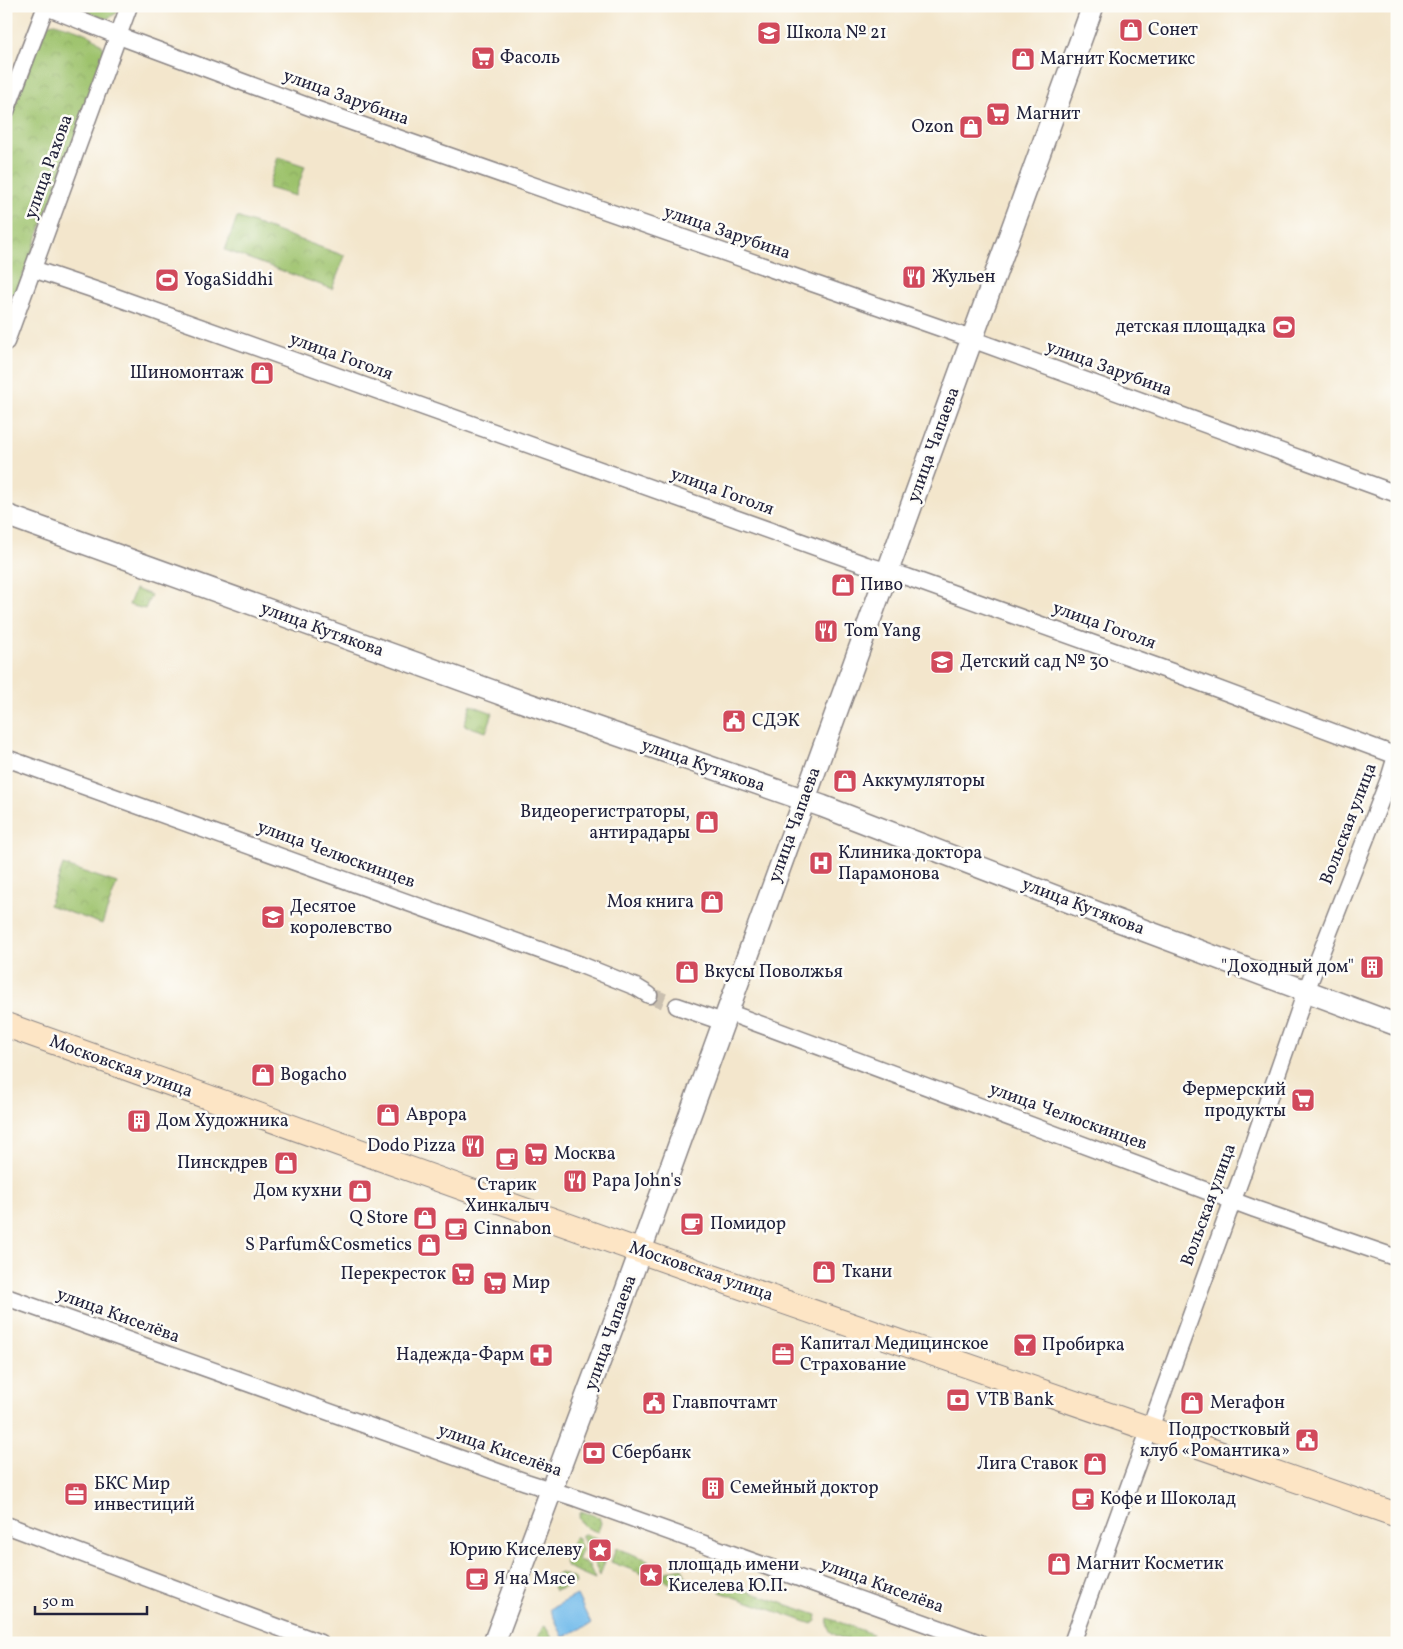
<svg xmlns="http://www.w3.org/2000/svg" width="1403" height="1649" font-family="Vollkorn,serif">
<defs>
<pattern id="grass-dots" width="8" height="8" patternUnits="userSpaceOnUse" patternTransform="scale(1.25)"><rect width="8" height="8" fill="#9dc26c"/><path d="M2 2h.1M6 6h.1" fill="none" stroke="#87a65e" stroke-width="1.8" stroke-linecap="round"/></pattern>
<pattern id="park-crowns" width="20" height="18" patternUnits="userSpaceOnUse" patternTransform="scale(1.25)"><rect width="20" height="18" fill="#9dc26c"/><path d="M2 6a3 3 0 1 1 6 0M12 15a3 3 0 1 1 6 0" fill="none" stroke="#87a65e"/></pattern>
</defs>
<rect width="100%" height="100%" fill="#fdfcf7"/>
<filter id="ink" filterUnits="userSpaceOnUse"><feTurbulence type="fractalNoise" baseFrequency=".02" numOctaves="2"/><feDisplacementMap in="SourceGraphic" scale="10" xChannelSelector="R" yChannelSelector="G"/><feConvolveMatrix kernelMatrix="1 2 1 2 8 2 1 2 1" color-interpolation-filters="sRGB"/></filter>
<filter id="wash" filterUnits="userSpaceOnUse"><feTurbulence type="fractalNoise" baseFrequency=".0096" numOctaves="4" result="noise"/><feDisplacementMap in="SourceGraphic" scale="20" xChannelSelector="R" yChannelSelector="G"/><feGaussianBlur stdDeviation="1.12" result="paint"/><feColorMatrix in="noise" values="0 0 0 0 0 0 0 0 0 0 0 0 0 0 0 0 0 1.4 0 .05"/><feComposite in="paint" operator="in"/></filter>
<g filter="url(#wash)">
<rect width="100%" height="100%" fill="#f3e6cc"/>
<!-- grass -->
<g fill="url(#grass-dots)" stroke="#607254">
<path d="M581,1511L599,1517L601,1523L598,1532C588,1529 583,1527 579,1517Z"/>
<path d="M585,1534L608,1542L610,1546L600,1576L593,1561L597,1550L586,1546L581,1535Z"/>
<path d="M574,1537H577L582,1549L577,1560L589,1565L595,1579L567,1567L565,1562Z"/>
<path d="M616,1548L648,1560L643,1574L611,1562Z"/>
<path d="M682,1568L687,1579L685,1589L665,1581L664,1576L666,1572Z"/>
<path d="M561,1573L575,1579L576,1583L555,1591L553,1586L557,1575Z"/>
<path d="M721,1582L817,1615L816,1621L812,1624L720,1592L719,1587Z"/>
<path d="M828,1618L872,1634C870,1637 867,1641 863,1643C857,1645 833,1636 829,1630C827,1627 827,1623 828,1618Z"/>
<path d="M545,1626L555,1643H537V1640L542,1628Z"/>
</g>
<!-- park -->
<g fill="url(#park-crowns)" stroke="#607254">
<path d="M72,6H119L117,13L106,19Z"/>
<path d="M55,23C71,28 103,35 105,54L6,321V129L44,28L49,24Z"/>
<path d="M278,157L305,166L295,196L268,188Z"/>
<path d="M237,217L345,256L332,289L225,250Z"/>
<path d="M135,589L151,595L145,609L129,605Z"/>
<path d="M471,705L493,713L486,732L464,725Z"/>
<path d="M63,865L117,883L102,924L49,905Z"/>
</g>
<!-- water -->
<path fill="#73bceb" stroke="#4a6f93" d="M577,1595L591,1624L563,1637L550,1609Z"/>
</g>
<g filter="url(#ink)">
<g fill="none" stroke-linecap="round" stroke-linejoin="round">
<!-- minor-tunnel -->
<path stroke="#c9bfaf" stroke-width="16" stroke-dasharray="16 8" stroke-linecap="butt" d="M649,995L677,1006"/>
<!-- minor casing -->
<g stroke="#8a8484" stroke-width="19">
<g id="minor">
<path d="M44,6L119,36L315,109L952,332L1397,494"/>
<path d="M6,111L46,6"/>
<path d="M33,269L113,296L866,565L907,577L1172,672L1397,756"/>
<path d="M6,342L129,6"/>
<path d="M6,758L581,965L636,987L649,995"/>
<path d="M677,1006L723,1022"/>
<path d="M727,1012L1255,1209L1397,1258"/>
<path d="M6,1297L526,1482L576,1498L980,1643"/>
<path d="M6,1525L320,1643"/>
<path d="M1072,1643L1241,1178L1306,991L1389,779L1397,753"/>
</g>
</g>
<!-- tertiary casing -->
<g stroke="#8a8484" stroke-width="24">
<g id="tertiary">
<path d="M6,515L523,702L822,806L1111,918L1397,1025"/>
<path d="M494,1643L623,1299L1093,6"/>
</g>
</g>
<!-- secondary casing -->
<g stroke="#8a8484" stroke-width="26">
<path id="secondary" d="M6,1025L704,1274L1397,1515"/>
</g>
<!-- minor -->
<use href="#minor" stroke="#fff" stroke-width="16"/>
<!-- tertiary -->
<use href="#tertiary" stroke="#fff" stroke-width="21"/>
<!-- secondary -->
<use href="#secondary" stroke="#fde5c5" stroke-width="24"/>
</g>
</g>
<!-- icons -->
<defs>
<g id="shop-square" transform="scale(1.25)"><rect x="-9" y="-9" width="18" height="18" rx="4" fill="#d1495b" stroke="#fdfcf7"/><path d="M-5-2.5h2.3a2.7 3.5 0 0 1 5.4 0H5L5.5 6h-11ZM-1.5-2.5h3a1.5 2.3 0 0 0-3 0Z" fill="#fff"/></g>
<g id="school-square" transform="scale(1.25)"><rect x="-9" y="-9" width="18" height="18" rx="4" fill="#d1495b" stroke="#fdfcf7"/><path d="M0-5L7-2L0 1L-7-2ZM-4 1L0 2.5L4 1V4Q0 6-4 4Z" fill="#fff"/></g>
<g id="supermarket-square" transform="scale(1.25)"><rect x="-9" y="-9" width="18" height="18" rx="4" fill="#d1495b" stroke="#fdfcf7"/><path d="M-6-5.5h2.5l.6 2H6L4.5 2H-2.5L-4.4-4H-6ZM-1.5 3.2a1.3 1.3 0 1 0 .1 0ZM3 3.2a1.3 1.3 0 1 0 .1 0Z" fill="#fff"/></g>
<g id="restaurant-square" transform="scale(1.25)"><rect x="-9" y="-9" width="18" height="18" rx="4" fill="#d1495b" stroke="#fdfcf7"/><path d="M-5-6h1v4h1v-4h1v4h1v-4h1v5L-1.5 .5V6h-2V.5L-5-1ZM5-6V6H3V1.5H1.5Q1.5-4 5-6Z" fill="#fff"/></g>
<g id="stadium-square" transform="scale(1.25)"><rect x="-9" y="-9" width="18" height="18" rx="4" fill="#d1495b" stroke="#fdfcf7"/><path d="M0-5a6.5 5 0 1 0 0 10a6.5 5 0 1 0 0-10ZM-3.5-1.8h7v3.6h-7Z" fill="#fff"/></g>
<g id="civic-square" transform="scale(1.25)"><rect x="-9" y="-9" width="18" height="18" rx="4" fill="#d1495b" stroke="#fdfcf7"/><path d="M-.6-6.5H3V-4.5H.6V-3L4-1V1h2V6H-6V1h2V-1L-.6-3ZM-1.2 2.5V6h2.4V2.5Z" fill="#fff"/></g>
<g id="hospital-square" transform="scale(1.25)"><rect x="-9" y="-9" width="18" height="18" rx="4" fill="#d1495b" stroke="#fdfcf7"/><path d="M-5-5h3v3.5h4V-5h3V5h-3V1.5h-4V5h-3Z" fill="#fff"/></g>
<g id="building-square" transform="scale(1.25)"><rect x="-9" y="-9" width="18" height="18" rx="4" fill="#d1495b" stroke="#fdfcf7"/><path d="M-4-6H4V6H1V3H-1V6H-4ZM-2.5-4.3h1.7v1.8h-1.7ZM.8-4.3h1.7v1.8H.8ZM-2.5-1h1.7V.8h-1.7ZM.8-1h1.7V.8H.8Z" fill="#fff"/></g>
<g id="cafe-square" transform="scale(1.25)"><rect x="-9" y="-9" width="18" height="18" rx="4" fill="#d1495b" stroke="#fdfcf7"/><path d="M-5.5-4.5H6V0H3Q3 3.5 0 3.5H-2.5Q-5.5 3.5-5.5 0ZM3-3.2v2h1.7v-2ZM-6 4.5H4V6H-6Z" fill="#fff"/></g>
<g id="bar-square" transform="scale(1.25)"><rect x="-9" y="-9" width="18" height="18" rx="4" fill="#d1495b" stroke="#fdfcf7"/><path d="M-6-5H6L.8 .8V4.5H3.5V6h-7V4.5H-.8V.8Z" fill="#fff"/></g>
<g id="office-square" transform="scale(1.25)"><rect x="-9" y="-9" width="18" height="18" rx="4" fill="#d1495b" stroke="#fdfcf7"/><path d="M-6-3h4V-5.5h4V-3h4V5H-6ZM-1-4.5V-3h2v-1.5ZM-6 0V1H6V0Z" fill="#fff"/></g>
<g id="pharmacy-square" transform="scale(1.25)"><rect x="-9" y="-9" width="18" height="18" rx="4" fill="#d1495b" stroke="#fdfcf7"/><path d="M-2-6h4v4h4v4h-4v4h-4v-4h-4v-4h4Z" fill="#fff"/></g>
<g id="bank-square" transform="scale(1.25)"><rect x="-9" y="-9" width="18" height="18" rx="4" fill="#d1495b" stroke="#fdfcf7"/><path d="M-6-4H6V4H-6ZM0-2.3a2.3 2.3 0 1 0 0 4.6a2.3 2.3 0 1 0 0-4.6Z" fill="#fff"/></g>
<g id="sight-square" transform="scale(1.25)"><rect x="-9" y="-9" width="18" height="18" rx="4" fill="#d1495b" stroke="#fdfcf7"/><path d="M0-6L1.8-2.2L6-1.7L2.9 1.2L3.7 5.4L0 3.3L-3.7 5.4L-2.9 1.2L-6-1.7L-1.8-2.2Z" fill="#fff"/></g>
</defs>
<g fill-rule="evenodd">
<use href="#shop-square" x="1131" y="30"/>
<use href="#school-square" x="769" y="33"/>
<use href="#supermarket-square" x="483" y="58"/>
<use href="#shop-square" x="1023" y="59"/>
<use href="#supermarket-square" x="998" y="114"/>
<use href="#shop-square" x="971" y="127"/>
<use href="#restaurant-square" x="914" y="277"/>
<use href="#stadium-square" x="167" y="280"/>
<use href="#stadium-square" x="1284" y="327"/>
<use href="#shop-square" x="262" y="373"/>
<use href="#shop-square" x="843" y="585"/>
<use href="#restaurant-square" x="826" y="631"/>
<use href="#school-square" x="942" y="662"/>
<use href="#civic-square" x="734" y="721"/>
<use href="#shop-square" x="845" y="781"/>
<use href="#shop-square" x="707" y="822"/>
<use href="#hospital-square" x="821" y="863"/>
<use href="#shop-square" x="712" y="902"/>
<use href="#school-square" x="273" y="917"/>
<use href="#building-square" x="1372" y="967"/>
<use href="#shop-square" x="687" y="972"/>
<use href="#shop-square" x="263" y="1075"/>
<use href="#supermarket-square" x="1303" y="1100"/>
<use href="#shop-square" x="388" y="1115"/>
<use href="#building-square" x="139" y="1121"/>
<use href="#restaurant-square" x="473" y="1146"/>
<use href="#supermarket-square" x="536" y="1154"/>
<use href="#cafe-square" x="507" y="1159"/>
<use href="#shop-square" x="286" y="1163"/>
<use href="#restaurant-square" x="575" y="1181"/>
<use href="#shop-square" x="360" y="1191"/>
<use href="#shop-square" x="425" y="1218"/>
<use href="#cafe-square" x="692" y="1224"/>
<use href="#cafe-square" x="456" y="1229"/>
<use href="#shop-square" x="429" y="1245"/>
<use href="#shop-square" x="824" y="1272"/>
<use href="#supermarket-square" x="463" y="1274"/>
<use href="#supermarket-square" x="495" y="1283"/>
<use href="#bar-square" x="1025" y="1345"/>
<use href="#office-square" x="783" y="1354"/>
<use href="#pharmacy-square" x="541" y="1355"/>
<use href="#bank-square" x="958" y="1400"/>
<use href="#civic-square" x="654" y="1403"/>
<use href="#shop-square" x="1192" y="1403"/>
<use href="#civic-square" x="1307" y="1440"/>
<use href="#bank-square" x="594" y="1453"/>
<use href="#shop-square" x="1095" y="1464"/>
<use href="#building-square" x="713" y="1488"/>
<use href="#office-square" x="76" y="1494"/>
<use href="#cafe-square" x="1083" y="1499"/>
<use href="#sight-square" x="600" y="1550"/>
<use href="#shop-square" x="1059" y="1564"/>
<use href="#sight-square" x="651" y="1575"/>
<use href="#cafe-square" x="477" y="1579"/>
</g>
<g text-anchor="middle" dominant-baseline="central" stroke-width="5" stroke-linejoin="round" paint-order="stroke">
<!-- poi labels -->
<g font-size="18" fill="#22223b" stroke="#fdfcf7" text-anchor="start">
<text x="1148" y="30">Сонет</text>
<text x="786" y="33">Школа № 21</text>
<text x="500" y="58">Фасоль</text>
<text x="1040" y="59">Магнит Косметикс</text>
<text x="1016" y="114">Магнит</text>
<text x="954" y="127" text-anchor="end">Ozon</text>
<text x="932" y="277">Жульен</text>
<text x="184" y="280">YogaSiddhi</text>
<text x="1266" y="327" text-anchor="end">детская площадка</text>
<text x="244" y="373" text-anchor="end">Шиномонтаж</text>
<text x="860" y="585">Пиво</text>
<text x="844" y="631">Tom Yang</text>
<text x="960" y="662">Детский сад № 30</text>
<text x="752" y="721">СДЭК</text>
<text x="862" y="781">Аккумуляторы</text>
<text x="690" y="812" text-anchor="end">Видеорегистраторы,<tspan x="690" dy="21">антирадары</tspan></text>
<text x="838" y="853">Клиника доктора<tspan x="838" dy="21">Парамонова</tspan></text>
<text x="694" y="902" text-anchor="end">Моя книга</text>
<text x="290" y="907">Десятое<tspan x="290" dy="21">королевство</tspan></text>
<text x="1354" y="967" text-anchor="end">"Доходный дом"</text>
<text x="704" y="972">Вкусы Поволжья</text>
<text x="280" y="1075">Bogacho</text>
<text x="1286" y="1090" text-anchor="end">Фермерский<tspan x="1286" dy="21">продукты</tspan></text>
<text x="406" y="1115">Аврора</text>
<text x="156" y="1121">Дом Художника</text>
<text x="456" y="1146" text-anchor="end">Dodo Pizza</text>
<text x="554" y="1154">Москва</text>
<text x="268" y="1163" text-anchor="end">Пинскдрев</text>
<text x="592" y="1181">Papa John's</text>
<text x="507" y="1185" text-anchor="middle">Старик<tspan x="507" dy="21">Хинкалыч</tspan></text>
<text x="342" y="1191" text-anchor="end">Дом кухни</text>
<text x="408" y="1218" text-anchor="end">Q Store</text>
<text x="710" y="1224">Помидор</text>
<text x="474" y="1229">Cinnabon</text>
<text x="412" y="1245" text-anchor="end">S Parfum&amp;Cosmetics</text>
<text x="842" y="1272">Ткани</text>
<text x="446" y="1274" text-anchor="end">Перекресток</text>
<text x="512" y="1283">Мир</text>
<text x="800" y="1344">Капитал Медицинское<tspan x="800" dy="21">Страхование</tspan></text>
<text x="1042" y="1345">Пробирка</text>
<text x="524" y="1355" text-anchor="end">Надежда-Фарм</text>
<text x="976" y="1400">VTB Bank</text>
<text x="672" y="1403">Главпочтамт</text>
<text x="1210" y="1403">Мегафон</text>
<text x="1290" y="1430" text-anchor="end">Подростковый<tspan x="1290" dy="21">клуб «Романтика»</tspan></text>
<text x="612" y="1453">Сбербанк</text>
<text x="1078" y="1464" text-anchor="end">Лига Ставок</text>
<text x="94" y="1484">БКС Мир<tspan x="94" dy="21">инвестиций</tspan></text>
<text x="730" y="1488">Семейный доктор</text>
<text x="1100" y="1499">Кофе и Шоколад</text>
<text x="582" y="1550" text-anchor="end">Юрию Киселеву</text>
<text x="1076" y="1564">Магнит Косметик</text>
<text x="668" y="1565">площадь имени<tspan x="668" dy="21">Киселева Ю.П.</tspan></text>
<text x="494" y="1579">Я на Мясе</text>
</g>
<!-- street labels -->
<g font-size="18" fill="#22223b" stroke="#fdfcf7">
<text transform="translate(346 98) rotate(20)">улица Зарубина</text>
<text transform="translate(49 167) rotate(-70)">улица Рахова</text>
<text transform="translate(727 233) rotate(19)">улица Зарубина</text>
<text transform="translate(341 357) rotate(20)">улица Гоголя</text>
<text transform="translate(1109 369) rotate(20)">улица Зарубина</text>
<text transform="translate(934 445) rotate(-70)">улица Чапаева</text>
<text transform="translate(722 492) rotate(20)">улица Гоголя</text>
<text transform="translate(1104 626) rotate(20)">улица Гоголя</text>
<text transform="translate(322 630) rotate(20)">улица Кутякова</text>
<text transform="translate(703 766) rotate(19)">улица Кутякова</text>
<text transform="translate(1349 824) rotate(-69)">Вольская улица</text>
<text transform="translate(795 825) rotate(-70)">улица Чапаева</text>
<text transform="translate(336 855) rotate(20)">улица Челюскинцев</text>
<text transform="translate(1083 907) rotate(21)">улица Кутякова</text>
<text transform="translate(121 1067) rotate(20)">Московская улица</text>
<text transform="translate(1068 1117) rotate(20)">улица Челюскинцев</text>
<text transform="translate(1209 1205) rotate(-70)">Вольская улица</text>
<text transform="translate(701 1272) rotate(19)">Московская улица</text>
<text transform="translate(118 1316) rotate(20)">улица Киселёва</text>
<text transform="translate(611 1333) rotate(-70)">улица Чапаева</text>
<text transform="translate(500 1451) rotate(19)">улица Киселёва</text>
<text transform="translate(882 1586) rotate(20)">улица Киселёва</text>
</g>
</g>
<!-- margin -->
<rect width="1403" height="1649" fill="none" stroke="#fdfcf7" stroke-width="25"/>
<!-- scale -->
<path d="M35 1606v8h112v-8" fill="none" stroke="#22223b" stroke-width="2.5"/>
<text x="42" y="1606" font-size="15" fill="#22223b" stroke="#fdfcf7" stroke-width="4" paint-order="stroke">50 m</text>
</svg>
